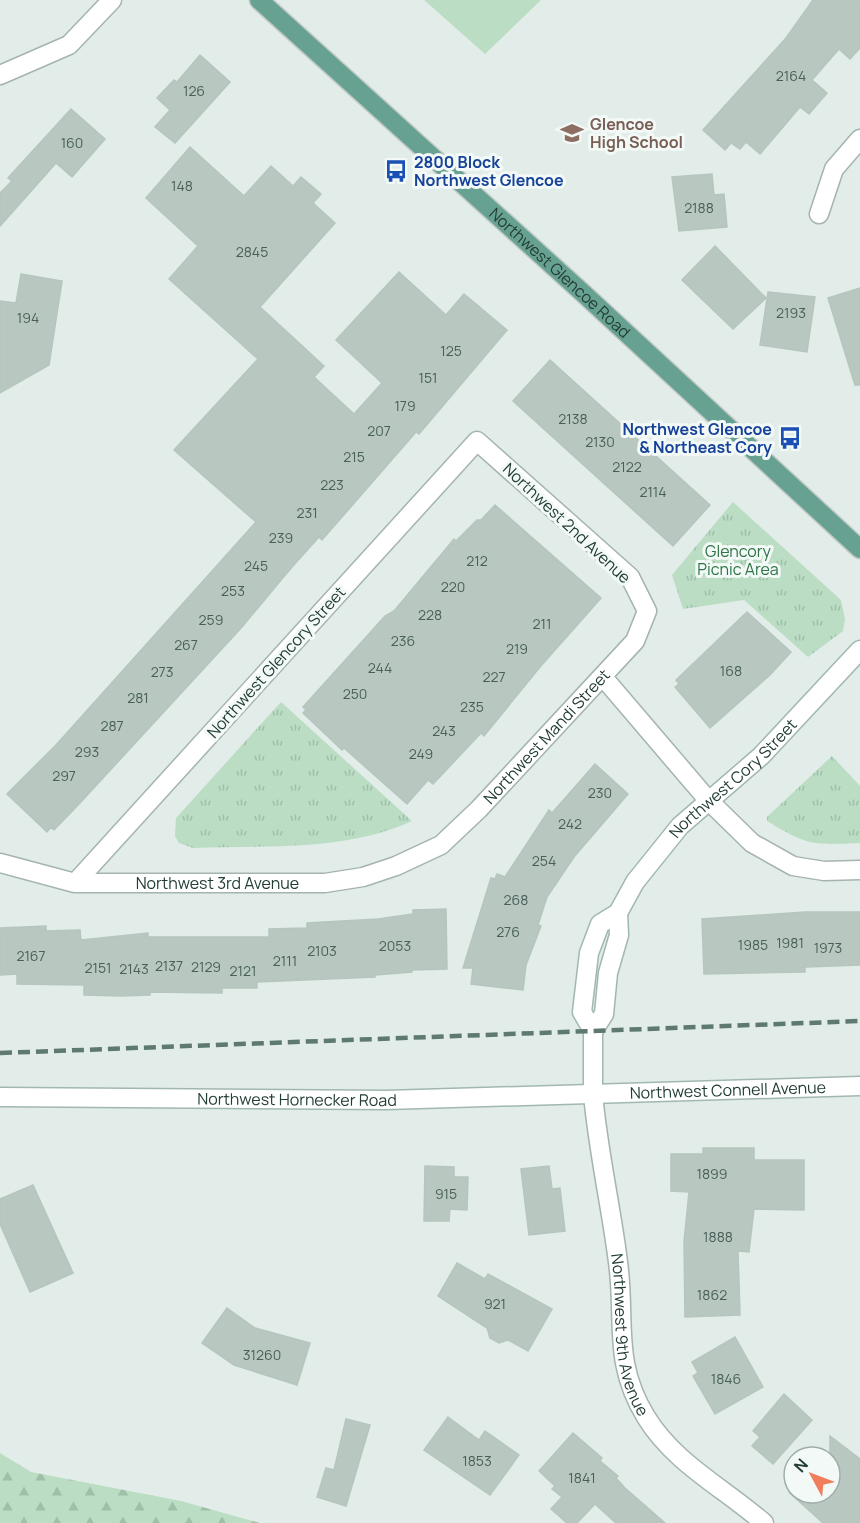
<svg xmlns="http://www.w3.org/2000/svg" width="860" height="1523" font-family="Manrope,sans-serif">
<defs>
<pattern id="grass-tufts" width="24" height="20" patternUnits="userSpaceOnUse" patternTransform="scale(1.5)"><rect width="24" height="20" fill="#bbddc4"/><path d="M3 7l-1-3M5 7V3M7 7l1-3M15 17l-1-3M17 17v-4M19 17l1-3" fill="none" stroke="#a0bfa9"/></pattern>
<pattern id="forest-firs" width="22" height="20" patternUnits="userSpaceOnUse" patternTransform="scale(1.5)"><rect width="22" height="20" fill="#bbddc4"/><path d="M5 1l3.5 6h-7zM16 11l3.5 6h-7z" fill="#a0bfa9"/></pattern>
</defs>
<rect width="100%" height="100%" fill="#e2ece8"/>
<!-- grass -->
<g fill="url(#grass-tufts)">
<path d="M733,502L841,600L845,619L843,631L808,657L744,600L683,609L672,575Z"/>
<path d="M281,702L412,821C344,852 267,845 193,848L179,843L175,836L176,818Z"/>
<path d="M832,756L860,786V843C813,845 808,846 767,821V817Z"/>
</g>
<!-- forest -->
<path fill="url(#forest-firs)" d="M0,1453L31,1472L181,1501L260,1523H0Z"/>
<!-- pitch -->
<path fill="#bbddc4" d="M424,0H541L485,54Z"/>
<!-- building -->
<g fill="#b8c7c0" stroke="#b5c6be" stroke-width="1.5">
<path d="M813,0H860V48L850,59L839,49L812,80L827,93L809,114L800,107L760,154L746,142L740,149L731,143L725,150L703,130L786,38Z"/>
<path d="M200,55L230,82L175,143L155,127L170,110L157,98L174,80L177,82Z"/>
<path d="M71,109L105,139L72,177L56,163L0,226V193L12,181L8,178Z"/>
<path d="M190,147L244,196L271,166L293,186L301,177L321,194L313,203L335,223L260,307L324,366L314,377L354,414L382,383L336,340L399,272L446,315L464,294L507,330L419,434L416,432L322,540L319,537L292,567L242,627L80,803L54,830L51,827L47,832L7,794L56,745L256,522L174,450L258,359L169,279L198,246L146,198Z"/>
<path d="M712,174L714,195L724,194L727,227L679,231L672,177Z"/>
<path d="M715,246L766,298L733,329L682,280Z"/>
<path d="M21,274L62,281L49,365L0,393V301L16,303Z"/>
<path d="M860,288V385H855L828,298Z"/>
<path d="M768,292L815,297L807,352L760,345Z"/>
<path d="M550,360L710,505L673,546L513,401Z"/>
<path d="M495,505L601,598L540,667L484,736L481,733L433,784L428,780L407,804L344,748L342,750L303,713L306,710L303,707L385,616L394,611L454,539L456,541L477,520H481Z"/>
<path d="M747,612L791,652L770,675L710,728L675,687L679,684L676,680Z"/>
<path d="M595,764L628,794L574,857L547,897L538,925L541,926L526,965L523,990L471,984L473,968H463L491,878L495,879L497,874L505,877L549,810L552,813Z"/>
<path d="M446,909L447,969L412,970V972L375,975V977L257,982V988H222V993L150,992V995L121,996L84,995V985L17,984V974L0,975V928L46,926V931L80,930L81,940L148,933V937H269V929L307,928V923L378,919L413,914V910Z"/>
<path d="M805,912H860V965L805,967V972L704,974L702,919Z"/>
<path d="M703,1148H754V1160H804V1210L754,1209L749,1252L738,1251L740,1315L685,1317L684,1242L689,1192L671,1191V1154H703Z"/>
<path d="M425,1166L454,1167V1177H468L467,1210L450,1209L449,1221H424Z"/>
<path d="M549,1166L552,1189L560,1188L565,1231L529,1235L521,1169Z"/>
<path d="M33,1185L73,1273L30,1292L0,1224V1199Z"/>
<path d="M457,1263L485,1279L488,1274L552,1309L528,1351L508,1340L499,1343L490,1338L487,1328L438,1296Z"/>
<path d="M227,1308L255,1328L310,1343L297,1385L234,1365L202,1343Z"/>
<path d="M735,1337L763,1387L715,1414L693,1376L698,1373L692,1362Z"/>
<path d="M784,1394L812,1420L773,1464L752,1446L760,1437L753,1431Z"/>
<path d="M448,1417L479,1440L485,1431L519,1455L490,1495L424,1450Z"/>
<path d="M346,1419L370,1425L346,1506L317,1497L326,1468L334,1470Z"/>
<path d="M573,1433L602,1458L600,1461L618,1476L616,1478L625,1488L665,1523H616L595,1504L577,1523H567L551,1509L562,1497L552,1489L555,1486L539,1471Z"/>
<path d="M830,1436L860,1459V1523H823L790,1493H830Z"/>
</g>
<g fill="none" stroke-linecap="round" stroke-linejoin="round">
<!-- street casing -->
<g stroke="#a5b4af" stroke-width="21">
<g id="street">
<path d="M0,75L69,45L112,0"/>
<path d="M819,214L834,169L860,139"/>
<path d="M603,677L708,800L752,843L793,866L824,871L860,870"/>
<path id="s1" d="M0,863L75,883H325L363,877L396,866L441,845L479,809L635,641L647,611L630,577L477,441L75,883"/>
<path id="s2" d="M593,1094C598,1151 611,1206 618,1262C626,1320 612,1362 646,1417C674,1463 724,1488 764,1523"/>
</g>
</g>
<!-- secondary casing -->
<g stroke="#a1b8af" stroke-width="21">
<g id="secondary">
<path d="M593,1031L604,1014L608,973L619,935L618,913"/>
<path id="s3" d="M593,1094V1031L582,1012L589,953L600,924L618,913L635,882L680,826L761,756L860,650"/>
<path id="s4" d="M0,1097L386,1100L860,1086"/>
</g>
</g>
<!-- primary casing -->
<g stroke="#c1c9c6" stroke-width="21">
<g id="primary">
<path id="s5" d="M259,0L584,294L860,549"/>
</g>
</g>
<!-- street -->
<use href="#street" stroke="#fff" stroke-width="18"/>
<!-- secondary -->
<use href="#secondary" stroke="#fff" stroke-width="18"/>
<!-- primary -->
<use href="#primary" stroke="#67a191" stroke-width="18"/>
<!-- rail -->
<path stroke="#5d7971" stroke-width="4.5" stroke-dasharray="12 6" stroke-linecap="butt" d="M0,1053L860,1021"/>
</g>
<!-- icons -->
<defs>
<g id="school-bare" transform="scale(1.8)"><path d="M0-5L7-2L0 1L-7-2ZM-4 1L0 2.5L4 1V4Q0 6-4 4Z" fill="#8d6e63" stroke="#f3f9f6" stroke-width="2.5" paint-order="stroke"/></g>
<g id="bus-bare" transform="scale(1.8)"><path d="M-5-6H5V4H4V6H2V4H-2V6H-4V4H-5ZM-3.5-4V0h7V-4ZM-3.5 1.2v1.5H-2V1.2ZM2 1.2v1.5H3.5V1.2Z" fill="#1a4fb4" stroke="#f3f9f6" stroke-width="2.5" paint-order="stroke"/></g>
</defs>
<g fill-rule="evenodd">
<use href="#school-bare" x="572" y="133"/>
<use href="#bus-bare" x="396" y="171"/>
<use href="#bus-bare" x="790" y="438"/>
</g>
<g text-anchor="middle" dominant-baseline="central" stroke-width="6" stroke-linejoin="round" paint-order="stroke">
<!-- number labels -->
<g font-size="14" fill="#486058">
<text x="791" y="75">2164</text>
<text x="194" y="90">126</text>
<text x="72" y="142">160</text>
<text x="182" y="185">148</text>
<text x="699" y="207">2188</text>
<text x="252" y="251">2845</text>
<text x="791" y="312">2193</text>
<text x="28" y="317">194</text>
<text x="451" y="350">125</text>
<text x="428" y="377">151</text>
<text x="405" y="405">179</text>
<text x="573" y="418">2138</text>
<text x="379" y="430">207</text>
<text x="600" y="441">2130</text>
<text x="354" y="456">215</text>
<text x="627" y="466">2122</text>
<text x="332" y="484">223</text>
<text x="653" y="491">2114</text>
<text x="307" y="512">231</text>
<text x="281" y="537">239</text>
<text x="477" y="560">212</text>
<text x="256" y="565">245</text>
<text x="453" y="586">220</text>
<text x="233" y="590">253</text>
<text x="430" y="614">228</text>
<text x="211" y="619">259</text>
<text x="542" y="623">211</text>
<text x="403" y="640">236</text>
<text x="186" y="644">267</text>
<text x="517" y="648">219</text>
<text x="380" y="667">244</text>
<text x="731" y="670">168</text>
<text x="162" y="671">273</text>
<text x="494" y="676">227</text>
<text x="355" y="693">250</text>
<text x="138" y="697">281</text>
<text x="472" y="706">235</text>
<text x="112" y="725">287</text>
<text x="444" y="730">243</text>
<text x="87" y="751">293</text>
<text x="421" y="753">249</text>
<text x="64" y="775">297</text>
<text x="600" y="792">230</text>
<text x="570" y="823">242</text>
<text x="544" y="860">254</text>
<text x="516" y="899">268</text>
<text x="508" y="931">276</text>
<text x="790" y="942">1981</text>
<text x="753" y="944">1985</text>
<text x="395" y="945">2053</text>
<text x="828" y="947">1973</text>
<text x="322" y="950">2103</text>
<text x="31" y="955">2167</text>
<text x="285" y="960">2111</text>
<text x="169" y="965">2137</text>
<text x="206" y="966">2129</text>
<text x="98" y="967">2151</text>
<text x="134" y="968">2143</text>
<text x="243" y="970">2121</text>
<text x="712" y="1173">1899</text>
<text x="446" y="1193">915</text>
<text x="718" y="1236">1888</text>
<text x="712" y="1294">1862</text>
<text x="495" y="1303">921</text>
<text x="262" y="1354">31260</text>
<text x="726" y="1378">1846</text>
<text x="477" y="1460">1853</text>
<text x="582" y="1477">1841</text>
</g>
<!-- education labels -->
<g font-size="16" font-weight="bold" fill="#785e54" stroke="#f3f9f6" text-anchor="start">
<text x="590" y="124">Glencoe<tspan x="590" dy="18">High School</tspan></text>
</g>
<!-- transit labels -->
<g font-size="16" font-weight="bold" fill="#164399" stroke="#f3f9f6" text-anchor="start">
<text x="414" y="162">2800 Block<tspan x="414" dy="18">Northwest Glencoe</tspan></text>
<text x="772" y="429" text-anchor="end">Northwest Glencoe<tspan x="772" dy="18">&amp; Northeast Cory</tspan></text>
</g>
<!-- street labels -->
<g font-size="16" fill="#223d35" stroke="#f3f9f6">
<text stroke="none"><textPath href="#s5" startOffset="406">Northwest Glencoe Road</textPath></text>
<text transform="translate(567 523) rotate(43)">Northwest 2nd Avenue</text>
<text transform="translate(276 662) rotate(-48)">Northwest Glencory Street</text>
<text stroke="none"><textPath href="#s1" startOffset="602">Northwest Mandi Street</textPath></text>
<text stroke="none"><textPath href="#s3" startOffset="375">Northwest Cory Street</textPath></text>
<text stroke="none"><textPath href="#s1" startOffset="220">Northwest 3rd Avenue</textPath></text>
<text stroke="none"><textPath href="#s4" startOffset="728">Northwest Connell Avenue</textPath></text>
<text stroke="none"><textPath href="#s4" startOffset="297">Northwest Hornecker Road</textPath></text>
<text stroke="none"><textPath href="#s2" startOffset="244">Northwest 9th Avenue</textPath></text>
</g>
<!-- park labels -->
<g font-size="16" fill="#2d7447" stroke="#f3f9f6">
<text x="738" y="551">Glencory<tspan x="738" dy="18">Picnic Area</tspan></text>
</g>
</g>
<!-- north arrow -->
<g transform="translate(812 1475) rotate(311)"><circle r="28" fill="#f3f9f6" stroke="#9faea9" stroke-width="1.5"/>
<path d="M0-4.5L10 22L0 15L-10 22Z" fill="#f07d5c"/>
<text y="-9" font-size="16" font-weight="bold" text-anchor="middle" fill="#223d35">N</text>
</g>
</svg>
